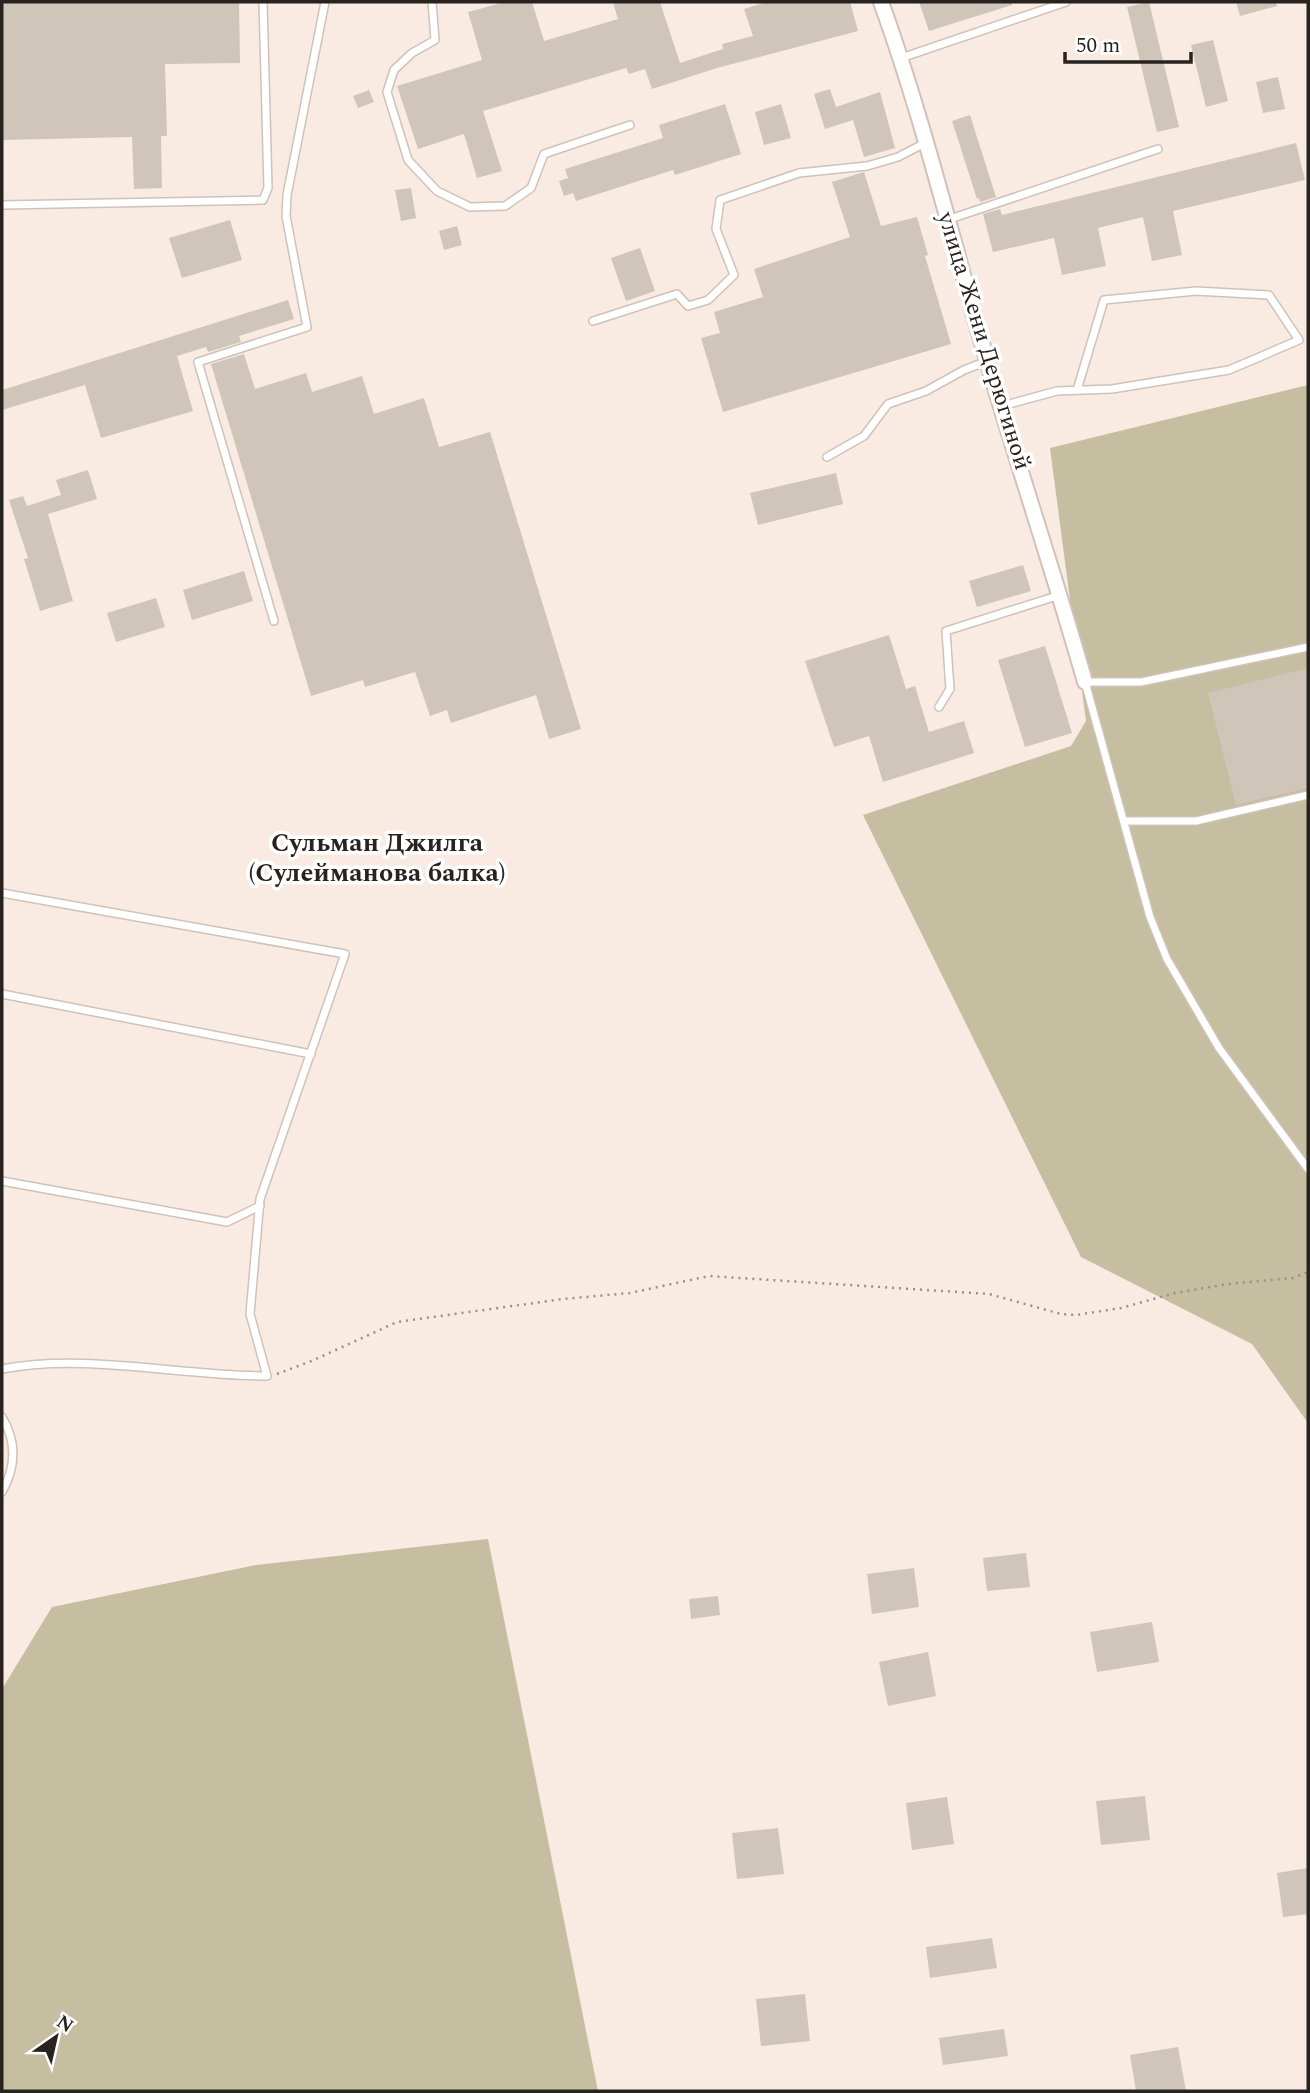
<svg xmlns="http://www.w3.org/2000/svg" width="1310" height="2093" font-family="Spectral,serif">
<rect width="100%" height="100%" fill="#faebe2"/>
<!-- green -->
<g fill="#c5bea0">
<path d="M1308,385V1423L1252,1344L1081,1257L863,815L1071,746L1086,721L1050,448Z"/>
<path d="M488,1539L598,2091H2V1689L52,1607L256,1565Z"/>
</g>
<!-- building -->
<g fill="#cfc5b9">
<path d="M2,2H239L240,63L165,64L167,136H161L162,188L134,189L132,137L2,140Z"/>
<path d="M505,2H532L544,41L618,19L613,2H660L680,63L723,49L722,44L753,36L744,9L766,2H850L858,31L717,68L652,89L645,69L629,74L626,68L483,111L502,171L477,178L464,134L418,149L397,86L482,60L468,12Z"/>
<path d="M919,2H1012V5L929,31Z"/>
<path d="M1149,2L1179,127L1157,132L1127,7Z"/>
<path d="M1236,2H1276L1277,6L1240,16Z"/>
<path d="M1213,40L1228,101L1206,107L1191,45Z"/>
<path d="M1278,77L1285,109L1263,113L1256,82Z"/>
<path d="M830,89L836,107L880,92L895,148L864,157L853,120L825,129L814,94Z"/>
<path d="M369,90L374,102L358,108L353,96Z"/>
<path d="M725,104L741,154L675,175L673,170L576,201L573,193L564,196L559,181L568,178L565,169L663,138L659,125Z"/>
<path d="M781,104L791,138L764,145L755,112Z"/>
<path d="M970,115L996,197L980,202L979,198L977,199L952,121Z"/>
<path d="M1296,143L1305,180L1173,211L1182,255L1152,261L1143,217L1098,228L1106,266L1062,275L1054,238L993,252L983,214L1000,209L1002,215Z"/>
<path d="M864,172L881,226L917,217L928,255L925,256L951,344L723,412L701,338L720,333L714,312L763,297L754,269L850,237L832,182Z"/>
<path d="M411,188L416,218L401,221L395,190Z"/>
<path d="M230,220L242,260L182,278L169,238Z"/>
<path d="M457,226L462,245L444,250L439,231Z"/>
<path d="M640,248L655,291L626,301L611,258Z"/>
<path d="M288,300L294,319L239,336L241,342L208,352L206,347L177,356L193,411L101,438L85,385L2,410V390Z"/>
<path d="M244,354L255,389L306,373L312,392L362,376L374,414L424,398L439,447L490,432L581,729L549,739L536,695L451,723L447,710L430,716L415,672L365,687L363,680L311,696L211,364Z"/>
<path d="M88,470L97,499L48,514L73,601L40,611L24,559L28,558L9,500L23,496L27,506L61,495L56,480Z"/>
<path d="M836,473L843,504L758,525L750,493Z"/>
<path d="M1023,565L1031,591L977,607L969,581Z"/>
<path d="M244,571L253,601L192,620L183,590Z"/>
<path d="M156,598L165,627L116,642L107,613Z"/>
<path d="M889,635L906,689L915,686L929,732L964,721L974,753L883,782L869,736L834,747L805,661Z"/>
<path d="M1045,646L1072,733L1025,747L998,660Z"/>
<path d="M1308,668V788L1236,805L1208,693Z"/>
<path d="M1026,1553L1030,1587L987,1591L983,1558Z"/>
<path d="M914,1568L919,1607L872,1614L867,1574Z"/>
<path d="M718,1596L720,1615L691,1619L689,1599Z"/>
<path d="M1152,1622L1159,1662L1097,1672L1090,1632Z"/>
<path d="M928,1652L936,1696L888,1706L879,1662Z"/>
<path d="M1145,1796L1150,1840L1101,1845L1096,1801Z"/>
<path d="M947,1797L954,1844L912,1850L906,1803Z"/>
<path d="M778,1828L784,1874L737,1879L732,1833Z"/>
<path d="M1308,1868V1914L1283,1917L1277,1873Z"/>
<path d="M992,1938L997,1968L930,1978L926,1947Z"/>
<path d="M805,1994L810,2041L761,2046L756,1999Z"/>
<path d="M1004,2029L1008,2056L943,2065L939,2038Z"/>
<path d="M1178,2047L1186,2091H1136L1130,2055Z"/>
</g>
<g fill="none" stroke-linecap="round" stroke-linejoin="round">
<!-- lane casing -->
<g stroke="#d0c2b9" stroke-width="10">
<g id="lane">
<path d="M432,2L435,40L412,53L394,70L387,92L408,160L437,191L470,207L505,206L531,188L544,154L630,125"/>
<path d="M901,58L1066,2"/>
<path d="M2,205L263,200L268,188L263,2"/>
<path d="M947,220L1158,149"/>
<path d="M593,321L677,294L688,306L708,300L734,275L716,229L720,200L799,173L867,166L898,157L925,143"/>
<path d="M1002,406L1057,391L1112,389L1229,370L1299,340L1269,295L1196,291L1104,300L1077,390"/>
<path d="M827,457L864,436L888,404L926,391L964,370L987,361"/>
<path d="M274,621L198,362L307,327L286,216L287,195L325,2"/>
<path d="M1308,647L1141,682H1085L1150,917L1167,959L1219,1048L1308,1169"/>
<path d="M939,707L950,689L946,631L1060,595"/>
<path d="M1125,821H1196L1308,795"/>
<path d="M2,893L345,954L260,1199L250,1314L267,1376C181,1376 85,1353 2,1369"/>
<path d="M2,994L311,1054"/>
<path d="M2,1181L227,1222L260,1206"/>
<path d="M2,1417C17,1442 16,1467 2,1492"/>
</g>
</g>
<!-- street casing -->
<g stroke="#d0c2b9" stroke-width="18">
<path id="street" d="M881,2C923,118 952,239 986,357C1018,466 1054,573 1085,682"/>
</g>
<!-- path -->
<path stroke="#998e88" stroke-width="2.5" stroke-dasharray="2 5" stroke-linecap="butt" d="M277,1374L314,1360L397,1322L563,1299L630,1293L709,1276L989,1294L1061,1314L1076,1315L1121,1308L1175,1293L1228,1284L1293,1278L1308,1272"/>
<!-- lane -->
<use href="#lane" stroke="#fff" stroke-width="7"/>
<!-- street -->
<use href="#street" stroke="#fff" stroke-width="14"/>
</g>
<g text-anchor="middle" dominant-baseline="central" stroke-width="7" stroke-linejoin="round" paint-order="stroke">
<!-- street labels -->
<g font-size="24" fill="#292320" stroke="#fff">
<text transform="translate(984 341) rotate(73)">улица Жени Дерюгиной</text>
</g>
<!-- neighbourhood labels -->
<g font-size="26" font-weight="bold" fill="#292320" stroke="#fff">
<text x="377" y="843">Сульман Джилга<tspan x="377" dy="30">(Сулейманова балка)</tspan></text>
</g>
</g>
<!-- border -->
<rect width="1310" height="2093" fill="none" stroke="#292320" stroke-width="7"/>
<!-- north arrow -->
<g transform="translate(56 2037) rotate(34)" stroke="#ffffff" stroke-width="5" paint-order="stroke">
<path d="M0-5L12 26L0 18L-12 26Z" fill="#292320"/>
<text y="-10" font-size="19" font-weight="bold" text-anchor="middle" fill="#292320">N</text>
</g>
<!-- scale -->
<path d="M1065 52v10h126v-10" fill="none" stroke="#292320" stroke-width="3.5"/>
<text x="1076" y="52" font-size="21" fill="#292320" stroke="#ffffff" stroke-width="5" paint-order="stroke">50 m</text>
</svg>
